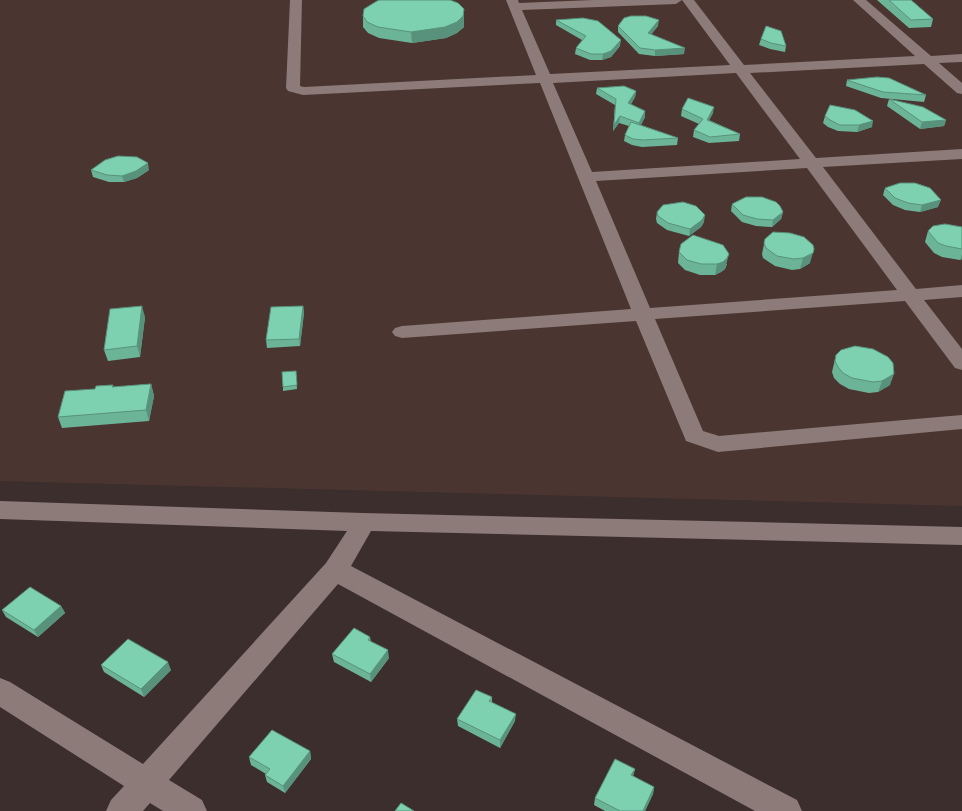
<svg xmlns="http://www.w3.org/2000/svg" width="962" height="811" font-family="Lora,serif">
<rect width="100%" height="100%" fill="#3c2e2c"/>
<!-- built -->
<path fill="#4a3531" d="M0,0H962V506L0,481Z"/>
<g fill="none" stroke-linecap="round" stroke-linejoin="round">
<!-- minor -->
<g fill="#8c7b78" fill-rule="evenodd">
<path d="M290,0H302L300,86L304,87L536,75L506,0H518L519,3L593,0H682L676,4L522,10L550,74L730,65L682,0H694L744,65L915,56L853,0H866L931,56L962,54V62L939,63L962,83V94L957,93L924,64L750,73L816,158L962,149V159L823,167L916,289L962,285V297L924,300L962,349V370L955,368L905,301L655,319L703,431L719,436L962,415V429L718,452L686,441L636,321L402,338L395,336L392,332L395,328L402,326L631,309L540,83L303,95L288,91L286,88ZM736,73L800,159L592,172L553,83ZM807,168L897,290L650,308L596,181Z"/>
<path d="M0,501L363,513L962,527V545L371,531L351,566L797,800L802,811H755L338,584L169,780L202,800L207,811H163L150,803L143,811H106L111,800L124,786L0,707V678L10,682L143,764L326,563L347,531L0,519Z"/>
</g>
</g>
<!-- wall -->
<g fill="#6cb498">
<path d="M877,0H911L933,19L931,27L909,28Z"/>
<path d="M363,16L464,27L457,33L446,38L412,43L379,38L368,33L363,27Z"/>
<path d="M556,20L620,46L611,57L602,60H590L575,54L576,48L582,40L556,25Z"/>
<path d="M618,26H658L651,34L684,54L655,56L639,54L618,32Z"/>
<path d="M761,39L786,46L785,52L770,49L759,45Z"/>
<path d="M847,80L926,95L924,102L881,98L846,86Z"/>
<path d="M597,88L636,91L635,97L631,104L645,111V117L641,125L678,138L677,145L642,147L632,145L624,141L625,135L629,126L619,123L613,131L615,105L596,94Z"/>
<path d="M889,99L946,120L944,126L920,129L887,106Z"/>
<path d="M682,109L713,113L709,120L740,134L739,141L709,143L693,137L694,130L699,124L681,116Z"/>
<path d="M825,116L872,127L857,132L838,131L828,127L823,123Z"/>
<path d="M91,170H149L137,178L124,182H109L93,177Z"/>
<path d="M885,188L938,207L920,212L905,210L893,205L883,195Z"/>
<path d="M732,204L783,212L781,219L772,227L756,226L742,222L731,211Z"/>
<path d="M657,212L704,222L701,227L689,236L667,230L657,223L656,219Z"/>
<path d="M962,227V259L960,260L942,257L934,253L925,242L928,231Z"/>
<path d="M790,233L810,263L800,269L792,270L775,266L763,258L762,254L765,239Z"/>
<path d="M679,252L727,264L725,269L721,272L715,275H700L685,270L678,263Z"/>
<path d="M303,306L304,313L300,346L267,348L266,340Z"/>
<path d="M145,317L140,357L108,361L104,350Z"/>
<path d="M836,355L890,385L878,392L869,393L849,389L840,384L834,378L832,372Z"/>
<path d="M296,374L297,389L283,391V387Z"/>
<path d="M151,384L154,396L149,421L62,428L58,417L95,389L113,385V387Z"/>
<path d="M61,606L65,613L38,637L6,617L2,610Z"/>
<path d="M370,637L371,642L389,658L371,682L334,662L332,654Z"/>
<path d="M101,665L171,670L144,697L104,672Z"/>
<path d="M492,697V702L515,721L500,748L458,726L457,719Z"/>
<path d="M310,751L311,759L285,793L267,782L265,775L266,774L251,765L249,757Z"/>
<path d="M635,769L633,776L654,787L653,794L645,811H605L594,805L595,798Z"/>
</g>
<!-- shaded-wall -->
<g fill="#58927c">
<path d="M464,9V27L457,33L446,38L412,43L411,32Z"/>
<path d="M659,20L658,26L648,39V33Z"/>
<path d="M621,40L620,46L611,57L602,60L603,54Z"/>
<path d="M685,48L684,54L655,56V50Z"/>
<path d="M636,91L635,97L628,109V103Z"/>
<path d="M714,107L713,113L706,126L707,120Z"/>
<path d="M645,111V117L638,130L639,123Z"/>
<path d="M620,116L619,123L613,131L614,125Z"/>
<path d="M946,120L944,126L920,129L922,122Z"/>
<path d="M873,121L872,127L857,132L859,125Z"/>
<path d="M148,163L149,170L137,178L124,182L122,176Z"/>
<path d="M941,200L938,207L920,212L922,205Z"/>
<path d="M783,212L781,219L772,227L773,220Z"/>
<path d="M705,215L704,222L701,227L689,236L690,229Z"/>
<path d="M814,249L810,263L800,269L803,258Z"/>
<path d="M729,254L725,269L721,272L715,275L717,264Z"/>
<path d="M962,254V259L960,260Z"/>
<path d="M142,306L145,317L140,357L137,346Z"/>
<path d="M303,306L304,313L300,346L299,339Z"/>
<path d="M894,374L890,385L878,392L882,381Z"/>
<path d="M151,384L154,396L149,421L146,410Z"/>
<path d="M61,606L65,613L38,637L34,630Z"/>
<path d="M388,650L389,658L371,682L370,674Z"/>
<path d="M168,662L171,670L144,697L141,689Z"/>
<path d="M516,714L515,721L500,748V740Z"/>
<path d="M310,751L311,759L285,793L283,786Z"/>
<path d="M635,769L633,776L631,775Z"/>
<path d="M654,787L653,794L645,811H643Z"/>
</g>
<!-- building -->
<g fill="#7dd1b1" stroke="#58927c">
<path d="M380,0H450L458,3L464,9L463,16L457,22L445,27L411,32L378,27L367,22L363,16L364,9L377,1Z"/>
<path d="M889,0H911L933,19L911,20Z"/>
<path d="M631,16H646L659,20L648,33L685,48L655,50L640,48L618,26L624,18Z"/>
<path d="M583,18L598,21L621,40L611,51L603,54H591L576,48L586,36L556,20Z"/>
<path d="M766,26L781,31L786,46L771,43L761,39Z"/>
<path d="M877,77L889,78L926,95L883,92L847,80Z"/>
<path d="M624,86L636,91L628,103L645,111L639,123L620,116L614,125L616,99L597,88Z"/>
<path d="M688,98L714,107L707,120L740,134L710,137L694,130L703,119L682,109Z"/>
<path d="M889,99L923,107L946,120L922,122Z"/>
<path d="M830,105L855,110L873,121L859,125H840L830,120L825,116Z"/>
<path d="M631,122L678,138L643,140L633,139L625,135Z"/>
<path d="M118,156L137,157L148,163L136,171L122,176L107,175L91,170L105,160Z"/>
<path d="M900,183H915L930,188L941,200L922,205L908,203L895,198L885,188Z"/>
<path d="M746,197H762L776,202L780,206L783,212L773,220L757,219L743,215L732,204Z"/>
<path d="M683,202L696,206L705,215L702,220L690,229L668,223L658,216L657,212L663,205Z"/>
<path d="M945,224L962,227V249L946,246L938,243L928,231L933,226Z"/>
<path d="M773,232L790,233L804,237L813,245L814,249L813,253L803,258L794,259L777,256L766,248L764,243L765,239Z"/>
<path d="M693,235L723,245L729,254L727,258L723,262L717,264H701L687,260L679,252L681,244Z"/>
<path d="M142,306L137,346L104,350L110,309Z"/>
<path d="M303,306L299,339L266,340L271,307Z"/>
<path d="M855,346L873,349L888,357L893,363L894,374L882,381L873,382L852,378L843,373L838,367L835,361L836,355L841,350Z"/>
<path d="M296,371L297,385L283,387L282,372Z"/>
<path d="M151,384L146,410L58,417L65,391L95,389L96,386L113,385L112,387Z"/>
<path d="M30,587L61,606L34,630L2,610Z"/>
<path d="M354,628L370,637L368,640L388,650L370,674L332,654Z"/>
<path d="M128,639L168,662L141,689L101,665Z"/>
<path d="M476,690L492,697L489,701L516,714L500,740L457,719Z"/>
<path d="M272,730L310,751L283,786L265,775L270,769L249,757Z"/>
<path d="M615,759L635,769L631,775L654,787L643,811H620L595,798Z"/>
<path d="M401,803L414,811H395Z"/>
</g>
</svg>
